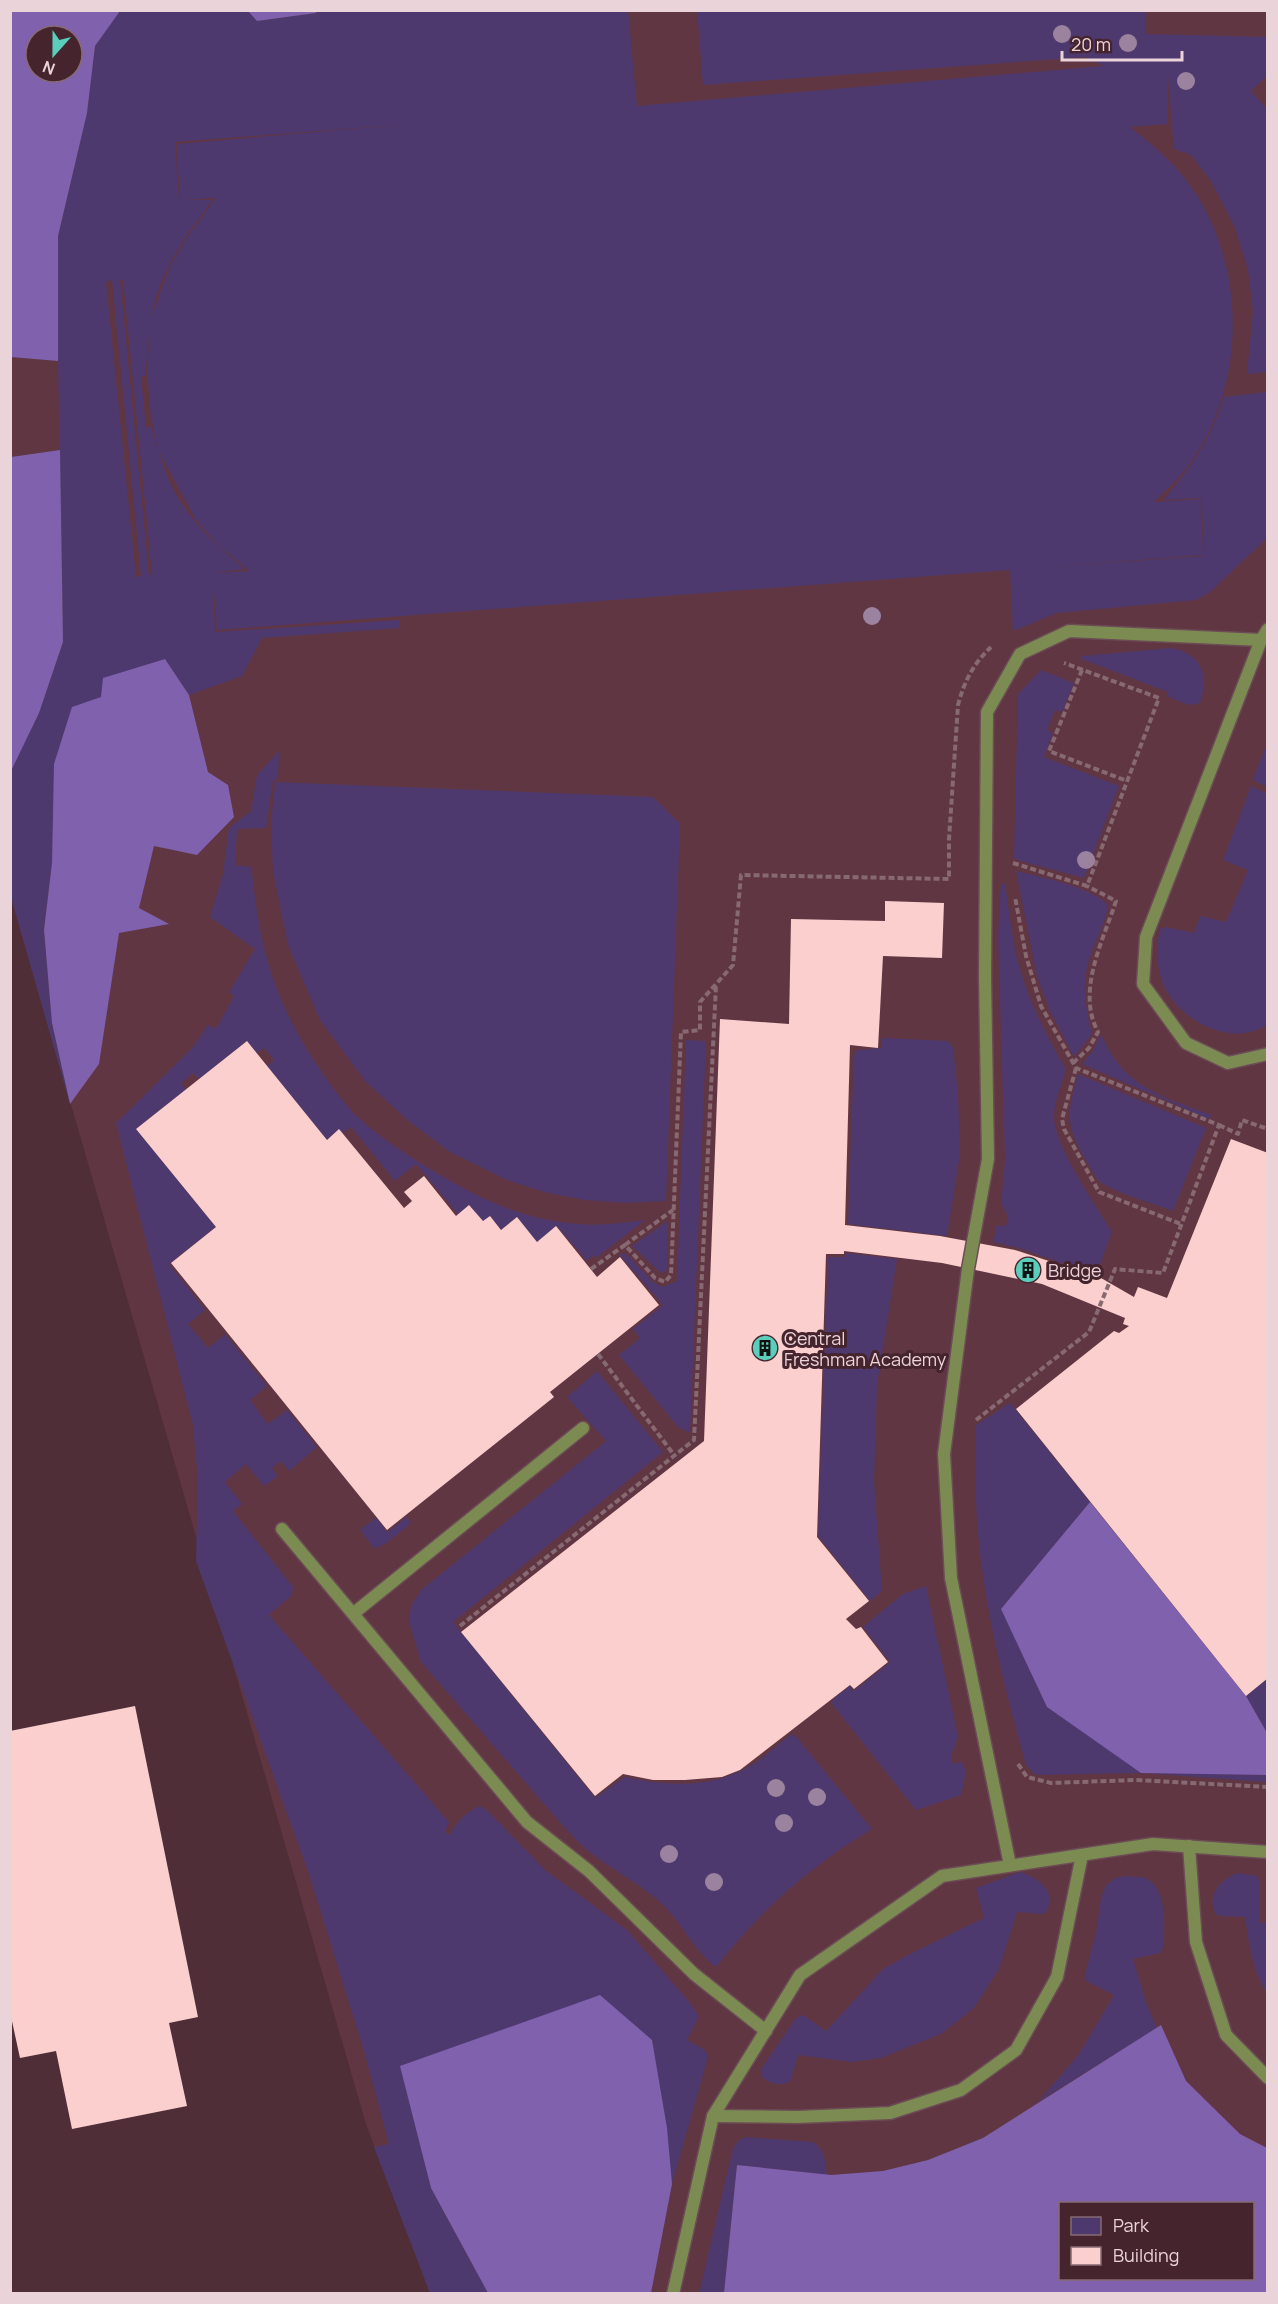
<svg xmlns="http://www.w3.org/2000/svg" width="1278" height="2304" font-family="Manrope,sans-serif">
<rect width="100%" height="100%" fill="#502e38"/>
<!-- built -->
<path fill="#603643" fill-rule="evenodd" d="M11,11H1267V2293H430L366,2124L11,897ZM36,36H72V72H36ZM1060,2204H1252V2278H1060Z"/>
<!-- green -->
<g fill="#4e396e" fill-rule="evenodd">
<path d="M317,10L628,11L637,106L1104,66L1085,57L703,85L697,11L1145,10V34L1267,37V76L1251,91L1267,109V372L1247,374L1253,311L1248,270L1235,228L1211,181L1191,155L1174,149L1168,76V124L1130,127C1150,143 1170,159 1186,180C1244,254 1248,372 1198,451C1186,471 1171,487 1153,502L1201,499L1203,555L1050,567L1204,556L1202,498L1163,500C1190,469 1212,437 1224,397L1267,392V538L1209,593L1196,600L1057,613L1013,631L1010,570L217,630L213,576L215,632L399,620L400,628L262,638L242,676L189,695L165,659L101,697L52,863L44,930L52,1023L70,1104L11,897L10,771L39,713L63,642L58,361V236L87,113L95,46L120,11H248L257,21L316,13ZM409,124L177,144L180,200H179L175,142ZM216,198L186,239L170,266L152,317C159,271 186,235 213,200H184ZM112,280L141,576L136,577L106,282ZM120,280H123L152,574L149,575ZM150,326L147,372L151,416L158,450L151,426L146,428L141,376H145ZM159,452L196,520L219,546L250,571L213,573L245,569C203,534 174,506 159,452Z"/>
<path d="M1171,648C1202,653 1210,677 1200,703C1189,708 1177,700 1167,696L1168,692L1082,659V656Z"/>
<path d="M1041,670L1074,683L1062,712L1055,710L1047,730L1053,733L1044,757L1119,786L1084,878L1017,860L1014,857L1018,694Z"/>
<path d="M1267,743L1268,787H1267L1253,780Z"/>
<path d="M279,751L278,779L273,780L266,828L237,829L235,865L251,867C257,912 261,949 278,992C294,1032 321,1075 349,1108C368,1129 394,1146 417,1161C469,1193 515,1219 577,1224C599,1226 622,1223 645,1220L596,1258L593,1255L587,1261L557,1226L537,1242L517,1217L501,1230L490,1216L483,1221L469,1205L458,1214L416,1164L395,1181L351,1127L342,1133L339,1130L327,1140L267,1066L274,1060L264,1048L257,1053L247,1041L199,1079L193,1073L181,1083L186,1090L136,1129L216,1227L169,1264L205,1310L188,1324L208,1348L225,1334L267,1386L250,1400L268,1424L287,1410L317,1447L289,1471L281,1461L272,1468L278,1476L264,1486L246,1464L225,1482L242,1504L233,1511L293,1587L292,1595L269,1615L449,1822L445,1832L450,1835C455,1823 467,1811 480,1806L488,1811L545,1870L627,1930L690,2003L699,2016L687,2040L705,2050L708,2057L672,2184L652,2040L431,2188L488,2293H430L374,2147L389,2144L364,2051L310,1877L196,1561L198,1481L193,1425L116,1123L193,1047L208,1025L216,1029L234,996L229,992L255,949L210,917L223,874L229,828L251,811L257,775Z"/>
<path d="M275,782L653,797L680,824L666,1201L626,1203L585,1200L544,1192L507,1180L450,1152L406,1119L365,1081L320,1020L288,945L273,871L271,823Z"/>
<path d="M1251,786L1267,794V1025C1231,1048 1179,1021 1163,984C1156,967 1156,947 1160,929L1166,927L1194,933L1200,916L1226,922L1248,870L1223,860Z"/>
<path d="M1016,871C1037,876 1098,889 1108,906C1105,925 1095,941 1089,960C1081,986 1086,1009 1092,1034L1074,1057L1050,1011L1037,976Z"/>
<path d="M1001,883L1005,884C1009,908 1011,934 1017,958C1027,998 1045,1034 1066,1069C1062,1084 1055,1100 1054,1115C1053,1145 1096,1205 1112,1232L1096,1275L1019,1248L993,1242L997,1225L1006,1226L1008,1217L1001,1203L1005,1159L998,937Z"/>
<path d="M1101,1034C1124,1088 1161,1096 1211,1115L1209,1119L1082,1064L1093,1051Z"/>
<path d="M882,1038L948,1041L953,1048L958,1093L960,1154L947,1236L848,1224L854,1055L857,1050L882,1048Z"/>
<path d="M686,1040L706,1041L690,1433L678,1427L619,1355L640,1338L633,1329L663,1305L619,1254H626L653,1282L662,1287L677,1281Z"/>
<path d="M1078,1074L1206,1128L1173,1211C1150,1202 1124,1196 1103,1184C1096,1180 1091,1169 1087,1162C1064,1123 1067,1115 1078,1074Z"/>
<path d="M668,1221L667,1269L665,1272L661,1273L632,1246Z"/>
<path d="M846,1253L897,1259L877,1385L874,1481L882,1591L870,1601L818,1536L828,1257H845Z"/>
<path d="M597,1371L663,1452L453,1622L595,1798L625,1777C666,1786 710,1789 748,1767C763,1759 776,1746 789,1736L794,1734L872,1829C809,1867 762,1909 716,1967C693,1950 683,1924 662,1904C641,1884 614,1871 591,1853C581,1846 573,1836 564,1827L421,1662L409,1622L411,1606L421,1590L606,1441L567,1397Z"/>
<path d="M1010,1403L1090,1502L1001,1609L1141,1773L1267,1775V1782L1141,1773L1036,1775L1026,1765C1004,1686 983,1604 977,1522C975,1490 976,1457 976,1425Z"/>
<path d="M407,1517L411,1523L388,1542L375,1549L360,1530L376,1518L387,1532Z"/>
<path d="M926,1586L958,1737L951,1756L953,1764L962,1762L966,1772L961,1795L916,1810L832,1704L833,1699L850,1686L854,1691L890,1662L863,1627L903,1594Z"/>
<path d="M1267,1678V1733L1246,1696Z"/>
<path d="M1020,1872C1039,1877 1061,1895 1044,1914L1017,1912L999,1969L974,2008L941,2034L881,2058L852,2062L798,2055L791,2080C782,2088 770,2083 762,2077L761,2069L796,2018L803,2015L826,2031L883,1969L912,1953L984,1918L976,1888Z"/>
<path d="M1238,1873L1257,1876L1260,1883V1923L1267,1922V1994C1253,1971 1249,1944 1245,1917L1221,1916L1216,1914C1206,1896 1220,1879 1238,1873Z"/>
<path d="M1126,1876C1134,1877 1143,1876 1149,1880C1167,1892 1165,1929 1163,1948L1160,1953L1133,1959L1147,2005L1157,2028L1038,2102L1079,2054L1114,1995L1086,1981L1085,1975L1096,1933L1101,1898L1106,1885L1116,1878Z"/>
<path d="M745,2137L813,2142C825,2150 825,2161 827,2175L737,2165L724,2293L699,2294L733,2148L738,2141Z"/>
</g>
<!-- forest -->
<g fill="#7f61ad" fill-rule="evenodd">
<path d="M10,11H120L95,46L87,113L58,236V361L11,357ZM36,36H72V72H36Z"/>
<path d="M248,11H317L316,13L257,21Z"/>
<path d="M60,450L63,642L39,713L11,771V457Z"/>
<path d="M165,659L189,695L208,772L228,785L234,817L197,855L154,846L139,908L169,924L119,933L99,1064L70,1104L52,1023L44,930L52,863L54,764L72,707L101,697L103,678Z"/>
<path d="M1090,1502L1246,1696L1267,1733V1775L1141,1773L1047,1707L1001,1609Z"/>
<path d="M600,1995L652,2040L667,2128L672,2184L651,2293H488L431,2188L400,2066Z"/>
<path d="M1161,2025L1186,2081L1240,2134L1267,2148V2293H724L737,2165L831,2175L883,2171L928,2160L983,2138ZM1060,2204H1252V2278H1060Z"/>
</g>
<!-- building -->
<g fill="#facfce">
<path d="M885,901L944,903L942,958L883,956L878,1048L850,1045L845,1225L940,1236L1015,1250L1101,1278L1134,1297L1138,1287L1167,1298L1231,1139L1268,1153V1678L1246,1696L1016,1409L1114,1331L1119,1333L1129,1326L1123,1324L1125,1318L1042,1284L942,1263L844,1251V1254H826L817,1537L869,1601L846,1619L856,1629L861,1627L888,1662L854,1689L850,1685L740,1770L722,1777L685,1780H653L623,1774L595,1796L461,1632L704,1441L720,1019L789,1024L791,919L885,921Z"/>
<path d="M247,1041L327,1140L339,1129L404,1208L412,1201L404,1192L424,1176L456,1216L469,1205L483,1221L490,1216L501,1230L517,1217L537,1242L556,1226L597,1277L620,1257L659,1305L550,1392L554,1397L387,1530L171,1263L216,1227L136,1129Z"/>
<path d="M135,1706L198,2017L169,2023L187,2106L72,2129L56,2051L20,2058L10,2012V1731Z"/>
</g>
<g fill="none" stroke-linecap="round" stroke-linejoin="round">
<!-- lane casing -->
<g stroke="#6c4c55" stroke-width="15">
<g id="lane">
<path d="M1268,629L1261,640L1146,937L1143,984L1186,1043L1228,1063L1268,1054"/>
<path d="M282,1529L527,1822L589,1871L694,1974L766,2031"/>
<path d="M354,1613L583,1428"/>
<path d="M1189,1846L1196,1942L1226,2035L1268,2078"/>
<path d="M1010,1865L951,1578L944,1454L968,1269L988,1159L985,977L987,712L1020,654L1069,631L1261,640"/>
<path d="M713,2116L798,2117L890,2113L961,2090L1016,2050L1057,1977L1082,1855"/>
<path d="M673,2294L713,2116L800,1975L942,1876L1153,1844L1268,1852"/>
</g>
</g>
<!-- path -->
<g stroke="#876971" stroke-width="4" stroke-dasharray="6 3" stroke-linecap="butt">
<path d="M1082,670L1049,751L1127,781"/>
<path d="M1013,863L1087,886L1159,698L1064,663"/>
<path d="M1073,1063L1089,1048L1098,1032C1076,991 1103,941 1116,901L1087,886"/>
<path d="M1076,1068L1062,1119L1064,1129L1099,1192L1181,1224"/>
<path d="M1219,1125L1238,1134L1242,1120L1268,1129"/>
<path d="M625,1245L673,1210"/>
<path d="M591,1269L625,1245L655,1278L665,1282L671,1275L681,1032L700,1030V1002L733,965L741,875L949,879V839L958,705C964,682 973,664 991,647"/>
<path d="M598,1354L674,1455"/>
<path d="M976,1420L1089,1332L1115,1269L1163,1273L1219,1125L1076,1068L1041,1006L1026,956L1015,897"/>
<path d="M460,1626L694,1440L716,985"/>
<path d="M1018,1764L1027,1777L1051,1783L1136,1780L1268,1787"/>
</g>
<!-- lane -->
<use href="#lane" stroke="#7c8b52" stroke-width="12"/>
</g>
<!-- trees -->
<g fill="#9b839f">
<circle cx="1062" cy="34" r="9"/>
<circle cx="1128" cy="43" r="9"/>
<circle cx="1186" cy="81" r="9"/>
<circle cx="872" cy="616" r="9"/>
<circle cx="1086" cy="860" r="9"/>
<circle cx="776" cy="1788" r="9"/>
<circle cx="817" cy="1797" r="9"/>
<circle cx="784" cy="1823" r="9"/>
<circle cx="669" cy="1854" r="9"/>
<circle cx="714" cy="1882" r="9"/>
</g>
<!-- icons -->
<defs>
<g id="building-disc" transform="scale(1.35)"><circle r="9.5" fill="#5bcebb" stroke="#45242e"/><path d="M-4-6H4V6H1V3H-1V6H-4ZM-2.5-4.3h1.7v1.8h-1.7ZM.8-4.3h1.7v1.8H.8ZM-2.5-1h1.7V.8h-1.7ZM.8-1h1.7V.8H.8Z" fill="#111"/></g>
</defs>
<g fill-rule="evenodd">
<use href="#building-disc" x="1028" y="1270"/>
<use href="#building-disc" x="765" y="1348"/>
</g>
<g text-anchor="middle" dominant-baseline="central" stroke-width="6" stroke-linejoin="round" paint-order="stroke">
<!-- poi labels -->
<g font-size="18" fill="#ead3d9" stroke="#45242e" text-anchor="start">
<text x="1048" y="1270">Bridge</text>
<text x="784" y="1338">Central<tspan x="784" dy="21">Freshman Academy</tspan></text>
</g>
</g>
<!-- border -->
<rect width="1278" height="2304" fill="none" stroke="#ead3d9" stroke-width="24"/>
<!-- legend -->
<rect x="1059" y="2202" width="195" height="78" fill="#45242e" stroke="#876a72" stroke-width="1.5"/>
<rect x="1071" y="2217" width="30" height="18" fill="#4e396e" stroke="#876a72" stroke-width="1.5"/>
<text x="1113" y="2232" font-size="18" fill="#ead3d9">Park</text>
<rect x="1071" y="2247" width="30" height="18" fill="#facfce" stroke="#876a72" stroke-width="1.5"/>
<text x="1113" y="2262" font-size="18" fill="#ead3d9">Building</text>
<!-- north arrow -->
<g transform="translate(54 54) rotate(201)"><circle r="28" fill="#45242e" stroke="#876a72" stroke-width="1.5"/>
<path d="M0-4.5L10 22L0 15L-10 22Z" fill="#5bcebb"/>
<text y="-9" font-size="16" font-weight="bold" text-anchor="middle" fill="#ead3d9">N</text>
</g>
<!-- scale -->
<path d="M1062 51v9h120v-9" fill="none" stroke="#ead3d9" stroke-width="3"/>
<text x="1071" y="51" font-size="18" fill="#ead3d9" stroke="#45242e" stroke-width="4.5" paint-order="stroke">20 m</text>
</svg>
